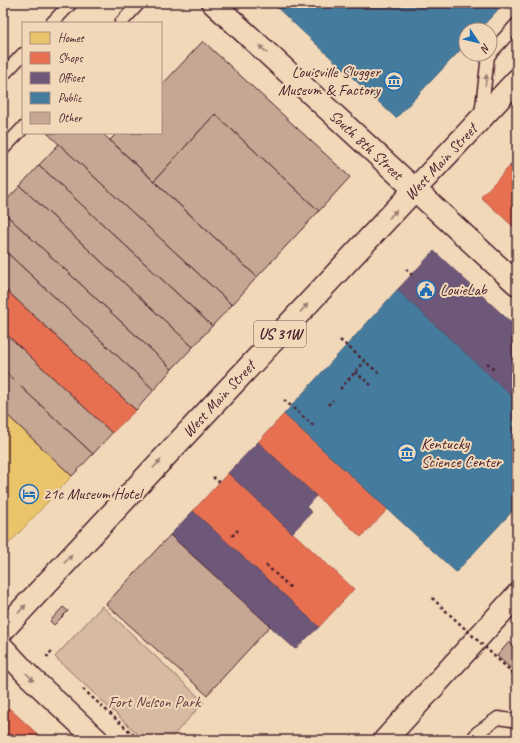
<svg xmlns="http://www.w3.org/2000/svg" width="520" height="743" font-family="Caveat,sans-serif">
<rect width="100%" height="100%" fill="#f1d8b9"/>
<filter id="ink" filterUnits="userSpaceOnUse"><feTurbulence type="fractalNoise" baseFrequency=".025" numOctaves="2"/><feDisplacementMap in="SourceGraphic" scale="8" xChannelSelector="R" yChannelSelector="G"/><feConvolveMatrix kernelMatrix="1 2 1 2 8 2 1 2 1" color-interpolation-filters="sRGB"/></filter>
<g filter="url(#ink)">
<!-- green -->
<path fill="#d6baa1" stroke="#906c66" d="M102,606L204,702L169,740H144L55,657Z"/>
<!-- homes -->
<path fill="#e9c46a" stroke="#b99257" d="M3,411L72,476L3,550Z"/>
<!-- shops -->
<g fill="#e76f51" stroke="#b85746">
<path d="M510,166L517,173V230L481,197Z"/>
<path d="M3,287L136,410L112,433L3,331Z"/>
<path d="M284,414L388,509L361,537L258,442Z"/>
<path d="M228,473L354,589L319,627L193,511Z"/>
<path d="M9,708L44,740H3V714Z"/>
</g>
<!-- offices -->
<g fill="#6d597a" stroke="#624862">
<path d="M434,251L517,328V401L397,290Z"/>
<path d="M258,442L316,496L306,507L312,512L292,533L228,473Z"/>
<path d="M193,511L319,627L295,649L170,535Z"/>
</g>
<!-- public -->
<g fill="#457b9d" stroke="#465f7b">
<path d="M272,3H504L479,30H466V44L396,118Z"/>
<path d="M397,290L517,401V506L456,572L284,414Z"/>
</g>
<!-- building -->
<g fill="#c5a794" stroke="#4a1f2b">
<path d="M203,41L350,177L319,211L215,114L154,181L110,140L117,133H161V86Z"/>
<path d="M215,114L319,211L257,277L154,181Z"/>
<path d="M47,133H102L257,277L232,305Z"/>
<path d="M59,144L232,305L212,326L39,165Z"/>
<path d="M517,158V173L510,166Z"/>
<path d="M39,165L212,326L193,347L20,186Z"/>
<path d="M20,186L193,347L172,369L3,212V204Z"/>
<path d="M3,212L172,369L154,390L3,249Z"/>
<path d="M3,249L154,390L136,410L3,287Z"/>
<path d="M3,331L112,433L93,454L3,370Z"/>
<path d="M3,370L93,454L72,476L3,411Z"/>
<path d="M170,535L270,626L207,695L106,604Z"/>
<path d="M63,607L68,611L54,625L50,621Z"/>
<path d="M509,642L517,649V660L510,668L497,656Z"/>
</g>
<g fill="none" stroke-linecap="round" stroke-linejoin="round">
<!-- lane casing -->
<g stroke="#4a1f2b" stroke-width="15">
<g id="lane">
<path d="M52,23L71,3"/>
<path d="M121,23L139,3"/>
<path d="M3,75L23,54"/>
<path d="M481,115L488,56L517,24"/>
<path d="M3,149L23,128"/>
<path d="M472,740L477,733L498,718L517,721"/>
</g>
</g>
<!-- secondary casing -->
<g stroke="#4a1f2b" stroke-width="25">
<g id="secondary">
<path d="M213,3L517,284"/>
<path d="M3,648L29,676L97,740"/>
<path d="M385,740L517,595"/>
</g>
</g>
<!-- primary casing -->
<g stroke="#4a1f2b" stroke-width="25">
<path id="primary" d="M3,630L517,80"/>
</g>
<!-- path -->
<g stroke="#4a1f2b" stroke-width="2.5" stroke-dasharray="3 3" stroke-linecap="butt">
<path d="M406,269L412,275"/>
<path d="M340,340L381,375"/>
<path d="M487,363L495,371"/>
<path d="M355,372L371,385"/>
<path d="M340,389L365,361"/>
<path d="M284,400L315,427"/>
<path d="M328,405L333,400"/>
<path d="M436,459L443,465"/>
<path d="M213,477L219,482"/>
<path d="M232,536L238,530"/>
<path d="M266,565L292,589"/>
<path d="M49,657L47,656L53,650"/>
<path d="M83,689L139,740"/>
</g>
<!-- lane -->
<use href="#lane" stroke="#f1d8b9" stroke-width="12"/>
<!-- secondary -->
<use href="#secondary" stroke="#f1d8b9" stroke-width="22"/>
<!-- primary -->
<use href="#primary" stroke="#f1d8b9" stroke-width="22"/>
<!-- path-bridge -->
<path stroke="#4a1f2b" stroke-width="2.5" stroke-dasharray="3 3" stroke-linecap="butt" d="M432,598L515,675"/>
</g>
<!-- one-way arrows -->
<defs><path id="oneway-solid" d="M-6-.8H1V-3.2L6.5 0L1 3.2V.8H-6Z"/></defs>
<g fill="#9e7c72">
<use href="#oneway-solid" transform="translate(263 49) rotate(-137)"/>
<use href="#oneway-solid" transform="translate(486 80) rotate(-83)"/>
<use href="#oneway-solid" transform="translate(393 214) rotate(-47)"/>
<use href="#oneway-solid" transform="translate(304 308) rotate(-47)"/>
<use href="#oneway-solid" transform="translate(157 464) rotate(-47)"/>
<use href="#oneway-solid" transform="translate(68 559) rotate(-47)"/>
<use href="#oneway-solid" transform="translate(22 609) rotate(-47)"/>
<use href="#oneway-solid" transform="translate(30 677) rotate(45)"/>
</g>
</g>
<!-- icons -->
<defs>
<g id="museum-ring" transform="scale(1)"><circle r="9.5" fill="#f1d8b9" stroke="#1f6fb2" stroke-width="1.5"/><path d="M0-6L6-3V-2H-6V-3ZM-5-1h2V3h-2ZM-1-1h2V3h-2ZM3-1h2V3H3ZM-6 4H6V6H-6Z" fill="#1f6fb2"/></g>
<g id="civic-ring" transform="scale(1)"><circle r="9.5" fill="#f1d8b9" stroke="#1f6fb2" stroke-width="1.5"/><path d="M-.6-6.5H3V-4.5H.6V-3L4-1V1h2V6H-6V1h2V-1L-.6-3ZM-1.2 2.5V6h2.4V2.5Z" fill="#1f6fb2"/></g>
<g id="hotel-ring" transform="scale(1)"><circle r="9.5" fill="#f1d8b9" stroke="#1f6fb2" stroke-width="1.5"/><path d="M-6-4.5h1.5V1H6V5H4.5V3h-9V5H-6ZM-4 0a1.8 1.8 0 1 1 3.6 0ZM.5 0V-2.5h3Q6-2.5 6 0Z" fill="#1f6fb2"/></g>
</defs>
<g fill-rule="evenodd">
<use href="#museum-ring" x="394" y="81"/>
<use href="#civic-ring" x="426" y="290"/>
<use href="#museum-ring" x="407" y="453"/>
<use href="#hotel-ring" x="29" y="494"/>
</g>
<g text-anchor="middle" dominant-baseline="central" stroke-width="4" stroke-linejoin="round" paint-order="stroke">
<!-- shield labels -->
<rect fill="#f1d8b9" stroke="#7c5656" stroke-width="1" x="254" y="321" width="52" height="26" rx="3"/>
<g font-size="15" font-weight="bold" fill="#4a1f2b">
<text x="280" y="334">US 31W</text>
</g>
<!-- poi labels -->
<g font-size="16" fill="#4a1f2b" stroke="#f1d8b9" text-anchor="start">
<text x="380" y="72" text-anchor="end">Louisville Slugger<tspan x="380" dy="18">Museum &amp; Factory</tspan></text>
<text x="440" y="290">LouieLab</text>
<text x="421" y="444">Kentucky<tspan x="421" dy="18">Science Center</tspan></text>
<text x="43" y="494">21c Museum Hotel</text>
</g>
<!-- street labels -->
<g font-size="16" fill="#4a1f2b" stroke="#f1d8b9">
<text transform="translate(366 145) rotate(43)">South 8th Street</text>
<text transform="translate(441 162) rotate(-47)">West Main Street</text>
<text transform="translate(219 399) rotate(-47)">West Main Street</text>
</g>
<!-- park labels -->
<g font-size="16" fill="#663e43" stroke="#f1d8b9">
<text x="154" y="702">Fort Nelson Park</text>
</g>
</g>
<!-- margin -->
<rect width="520" height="743" fill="none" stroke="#f1d8b9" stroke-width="16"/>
<rect x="8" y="8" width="504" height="727" fill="none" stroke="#4a1f2b" stroke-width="1.5" filter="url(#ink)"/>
<!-- legend -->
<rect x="22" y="22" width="140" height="112" fill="#f1d8b9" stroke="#ae8e80"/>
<rect x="30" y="32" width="20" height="12" fill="#e9c46a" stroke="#ae8e80"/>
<text x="58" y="42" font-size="12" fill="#4a1f2b">Homes</text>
<rect x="30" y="52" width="20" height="12" fill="#e76f51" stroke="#ae8e80"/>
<text x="58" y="62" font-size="12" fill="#4a1f2b">Shops</text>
<rect x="30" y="72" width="20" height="12" fill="#6d597a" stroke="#ae8e80"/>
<text x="58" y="82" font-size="12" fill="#4a1f2b">Offices</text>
<rect x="30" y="92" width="20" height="12" fill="#457b9d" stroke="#ae8e80"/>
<text x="58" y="102" font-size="12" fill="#4a1f2b">Public</text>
<rect x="30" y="112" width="20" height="12" fill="#c5a794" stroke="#ae8e80"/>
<text x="58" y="122" font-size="12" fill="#4a1f2b">Other</text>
<!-- north arrow -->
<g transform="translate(478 42) rotate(125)"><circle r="19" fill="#f1d8b9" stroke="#ae8e80"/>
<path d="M0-3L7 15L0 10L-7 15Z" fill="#1f6fb2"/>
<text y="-6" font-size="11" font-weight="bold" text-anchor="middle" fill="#4a1f2b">N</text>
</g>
</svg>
